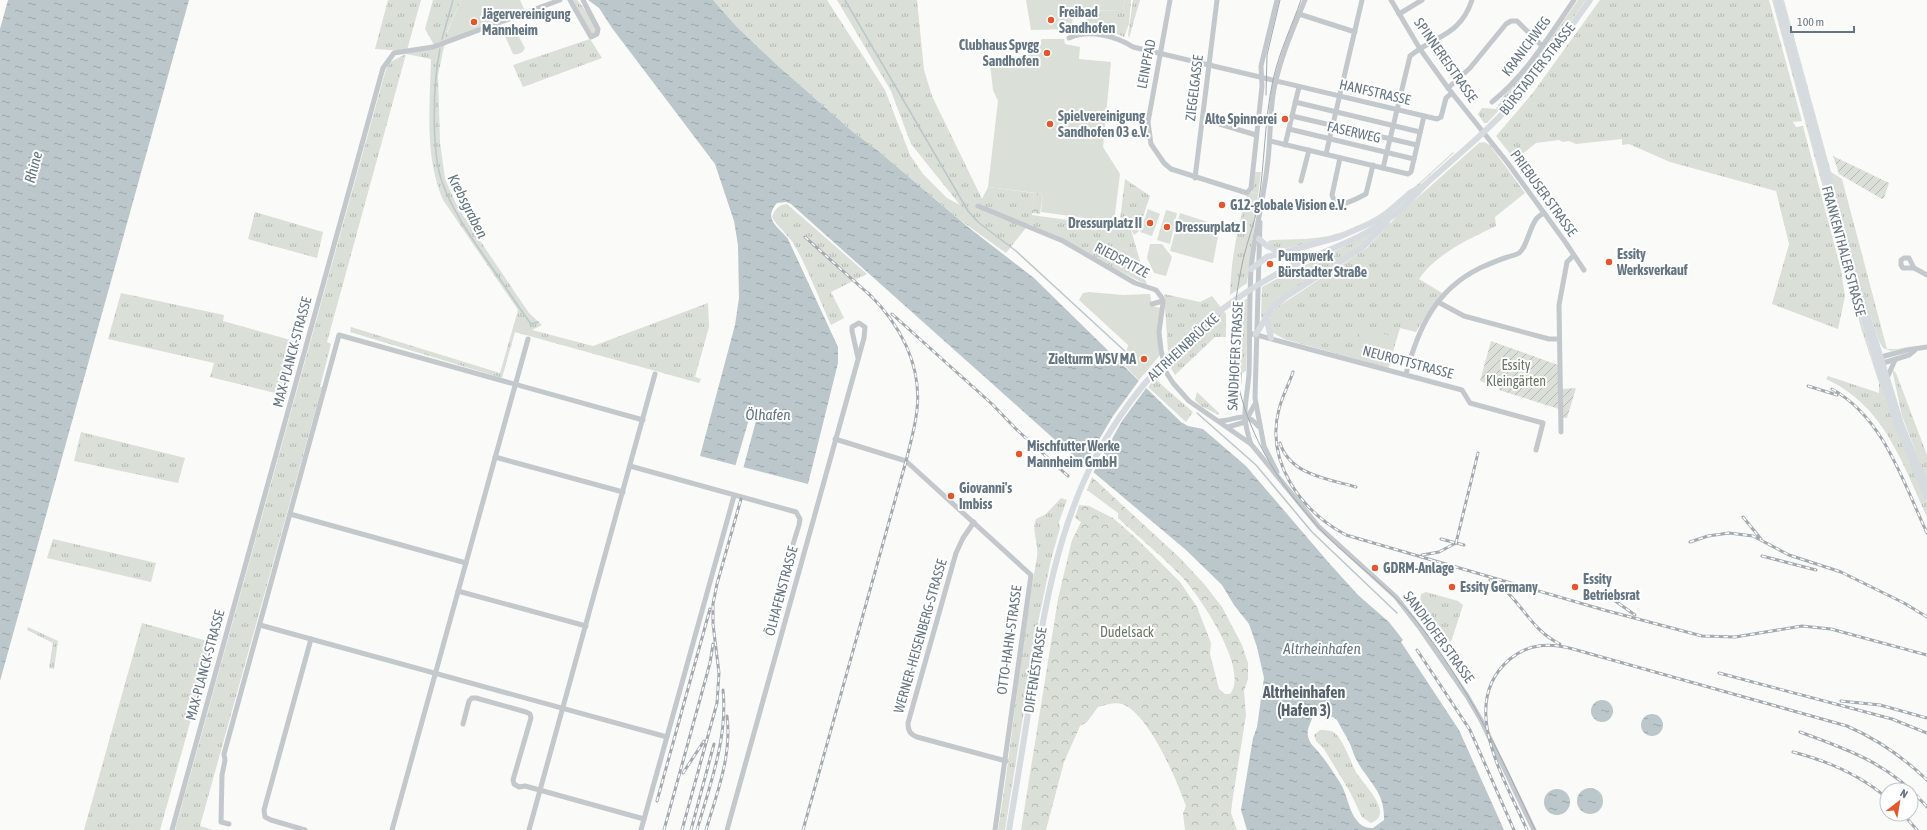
<svg xmlns="http://www.w3.org/2000/svg" width="1927" height="830" font-family="'Asap Condensed',sans-serif">
<defs>
<pattern id="grass-tufts" width="24" height="20" patternUnits="userSpaceOnUse"><rect width="24" height="20" fill="#dadfd7"/><path d="M3 7l-1-3M5 7V3M7 7l1-3M15 17l-1-3M17 17v-4M19 17l1-3" fill="none" stroke="#b4b9b4"/></pattern>
<pattern id="forest-crowns" width="20" height="18" patternUnits="userSpaceOnUse"><rect width="20" height="18" fill="#dadfd7"/><path d="M2 6a3 3 0 1 1 6 0M12 15a3 3 0 1 1 6 0" fill="none" stroke="#b4b9b4"/></pattern>
<pattern id="garden-furrows" width="10" height="10" patternUnits="userSpaceOnUse"><rect width="10" height="10" fill="#dadfd7"/><path d="M-1 1l2-2M0 10L10 0M9 11l2-2" fill="none" stroke="#b4b9b4"/></pattern>
<pattern id="water-ripples" width="26" height="14" patternUnits="userSpaceOnUse"><rect width="26" height="14" fill="#bbc7cb"/><path d="M2 4q2-2 4 0t4 0M15 11q2-2 4 0t4 0" fill="none" stroke="#9ca6aa"/></pattern>
</defs>
<rect width="100%" height="100%" fill="#fafaf8"/>
<!-- grass -->
<g fill="url(#grass-tufts)">
<path d="M388,0H421L407,50L434,45L425,29L433,0H461L447,32L450,40L445,42L438,75L440,142L445,179L458,208L529,313L542,325L532,330L593,346L708,303L709,327L695,377L701,379L699,383L515,332L502,378L350,332L351,327L500,373L518,310L443,200C424,156 430,106 431,59L406,54L327,342L331,344L320,387H322L200,826L213,830H175L386,69L390,62L406,54L407,51L375,49Z"/>
<path d="M573,0H577C584,8 596,22 596,34L592,36Z"/>
<path d="M713,0H827L885,90L910,155L923,174L947,198L960,205L911,144L891,91L837,0H917L924,70L932,96L982,199L988,187L1034,193L1032,215L1125,228L1131,230L1147,285L1029,224L1006,253L960,220L877,150L853,132L777,65L736,26Z"/>
<path d="M1125,0H1131L1129,24L1124,37L1106,29H1087L1086,11L1123,10Z"/>
<path d="M1133,0H1140L1129,38L1128,35Z"/>
<path d="M1578,0H1586L1531,76L1487,123H1484L1478,114L1482,108L1496,109L1504,96L1546,46Z"/>
<path d="M1600,0H1769L1802,121L1793,122L1796,127L1803,126L1841,270L1845,296L1838,329L1772,304L1789,244L1776,191L1670,162L1629,144L1622,145V139L1576,144L1569,141L1563,142L1559,140L1536,143L1515,160L1496,136L1532,94Z"/>
<path d="M1772,0H1774L1872,359L1898,432L1927,502V517C1902,463 1884,405 1826,379L1828,376L1879,393V383L1861,328Z"/>
<path d="M1783,0H1784L1831,172L1842,179L1887,349H1897L1919,345L1891,351L1883,348L1879,341L1860,283Z"/>
<path d="M590,39L602,58L523,87L513,65Z"/>
<path d="M1484,142L1490,145L1525,193L1495,217L1496,226C1469,239 1436,254 1419,279L1442,293L1428,312L1416,332L1400,328L1388,368L1284,339L1270,331V315L1276,308L1367,248L1398,215L1479,143Z"/>
<path d="M1453,152L1454,153C1421,182 1389,218 1346,233C1327,239 1307,243 1287,248L1278,249L1268,245V241L1272,240C1294,239 1316,240 1336,234C1383,222 1418,183 1453,152Z"/>
<path d="M1254,172H1261L1247,283L1230,295C1231,260 1237,229 1247,195L1252,192Z"/>
<path d="M1125,179L1150,196L1138,232L1134,235L1130,227L1123,223L1120,220Z"/>
<path d="M787,204L867,274L855,280L806,237H805L853,281L831,292L844,318L831,325C819,299 809,271 795,246C789,235 778,228 772,217C775,209 778,205 787,204Z"/>
<path d="M255,212L323,232L317,258L248,239Z"/>
<path d="M1383,226L1371,238L1270,307L1261,319L1262,287C1301,265 1344,249 1383,226Z"/>
<path d="M121,293L224,315L223,321L294,341L279,394L210,377L214,363L108,339Z"/>
<path d="M1164,294L1200,302L1212,296L1226,314V337H1215L1175,375L1169,365Z"/>
<path d="M1248,298L1246,371L1242,373V386L1237,359H1235L1234,336L1237,305Z"/>
<path d="M1892,369L1896,373L1927,455V480L1902,416Z"/>
<path d="M1155,379L1193,412L1186,422L1148,387Z"/>
<path d="M1197,392L1219,413V415L1201,406L1195,400Z"/>
<path d="M81,432L185,458L178,483L74,461Z"/>
<path d="M1061,498L1067,500L1059,522L1060,528L1051,560L1038,623L1005,830H998C1013,739 1020,648 1037,557C1039,543 1031,531 1036,519L1046,514Z"/>
<path d="M53,539L156,563L151,582L47,558Z"/>
<path d="M1426,592L1458,601L1463,605L1451,642L1447,640L1420,601L1421,594Z"/>
<path d="M142,623L211,642L193,712L160,830H84Z"/>
<path d="M28,627L58,641L54,669L49,668L53,643L27,630Z"/>
<path d="M1320,730C1325,730 1331,730 1335,733C1344,741 1350,761 1356,772C1362,783 1396,814 1371,823L1362,817L1350,792L1324,749L1316,741L1314,735Z"/>
</g>
<!-- forest -->
<g fill="url(#forest-crowns)">
<path d="M1034,193L1043,194L1040,214L1032,213Z"/>
<path d="M1092,477L1180,558L1205,585L1222,607L1242,645L1248,663V679L1244,691L1246,715L1232,803L1231,813L1237,830H1185L1183,813L1186,806C1177,781 1149,713 1122,704C1114,702 1106,705 1098,707L1087,722L1080,726L1064,762L1046,830H1021L1058,599L1072,540L1081,522L1075,518L1079,505L1089,506L1113,518L1136,538L1180,582L1197,607L1211,643L1210,654L1219,689L1225,694H1230C1250,670 1200,597 1183,578C1163,557 1140,538 1118,518V513L1087,490Z"/>
</g>
<!-- garden -->
<g fill="url(#garden-furrows)">
<path d="M1833,156L1889,183L1884,198L1882,199L1839,174Z"/>
<path d="M1491,341L1558,365L1559,409L1499,390V388L1480,381Z"/>
<path d="M1576,388L1567,418H1563L1562,389Z"/>
</g>
<!-- pitch -->
<g fill="#dadfd7">
<path d="M461,0H520L525,11L450,40L447,33Z"/>
<path d="M1026,0H1125L1123,10L1073,11L1072,29L1031,30Z"/>
<path d="M512,28L515,30L525,48C523,53 518,55 513,54L504,34L505,31Z"/>
<path d="M1042,39H1064L1065,44L1080,47L1079,59L1111,62L1103,147L1120,174L1114,222L1041,212L1043,194L988,187L998,101L993,90L990,64C1012,62 1028,57 1042,39Z"/>
<path d="M1148,209L1160,214L1152,236L1140,232Z"/>
<path d="M1166,210L1177,213L1170,244L1157,240Z"/>
<path d="M1180,213L1220,226L1213,263L1170,251Z"/>
<path d="M1150,244H1162L1172,257L1166,276L1154,273L1147,258Z"/>
<path d="M1089,292L1123,295L1150,294L1152,306L1161,308L1160,355L1139,380L1119,360L1126,353L1128,345L1079,300L1083,293Z"/>
<path d="M1361,328L1391,336L1384,364L1354,356Z"/>
</g>
<!-- water -->
<g fill="url(#water-ripples)" fill-rule="evenodd">
<path d="M8,0H189L0,681V29Z"/>
<path d="M588,0H713L736,26L777,65L853,132L877,150L968,227L1034,278L1181,422L1188,426L1203,429L1246,466L1329,563L1358,595L1389,622L1403,640L1401,642L1459,730L1504,830H1247L1241,810L1253,738L1257,727L1264,678L1257,647L1249,624L1234,605L1222,585L1186,550L1054,439L791,204L786,202L777,203C763,219 777,226 788,239L838,347V363L808,484L700,456L735,325L739,298L738,245L734,221L715,164L612,28L599,8ZM1317,711L1321,712L1326,717H1333L1337,720C1341,728 1345,734 1349,742C1352,747 1353,754 1356,759C1368,782 1385,791 1384,820L1373,828C1367,828 1363,827 1359,823C1348,812 1348,794 1339,781C1333,772 1327,762 1320,754C1316,748 1309,744 1308,736C1306,727 1313,721 1313,713Z"/>
<circle cx="1602" cy="711" r="11"/>
<circle cx="1652" cy="725" r="11"/>
<circle cx="1590" cy="801" r="13"/>
<circle cx="1557" cy="802" r="13"/>
</g>
<!-- pier -->
<g fill="#fafaf8">
<path d="M1140,379L1147,387L1122,421L1092,475L1083,467L1088,458L1113,416Z"/>
<path d="M749,419L756,421L743,469L735,467Z"/>
</g>
<g fill="none" stroke-linecap="round" stroke-linejoin="round">
<!-- stream -->
<g stroke="#bbc7cb" stroke-width="1.5">
<path d="M845,0L968,211L978,222L1016,251L1128,354"/>
<path d="M442,39L453,0"/>
<path d="M440,49C433,83 431,149 442,182C452,209 468,233 484,256C500,279 515,302 531,324L538,322"/>
<path d="M1197,413L1256,465L1312,532L1397,613"/>
</g>
<!-- minor -->
<g stroke="#c3c8cc" stroke-width="5">
<path d="M570,0L591,37L597,34L598,29L583,0"/>
<path d="M1170,0L1148,122L1151,144L1164,163L1171,169L1247,193L1251,188L1262,86L1261,66L1277,0"/>
<path d="M1305,0C1293,28 1280,59 1274,89C1269,115 1271,142 1267,168C1263,202 1254,235 1251,269C1249,304 1250,338 1249,373C1247,403 1240,413 1251,444L1319,527L1396,597L1420,628L1467,696L1481,720L1534,830"/>
<path d="M1391,0L1420,49L1448,88L1507,162L1566,243L1584,270"/>
<path d="M1299,14L1355,32"/>
<path d="M1399,14L1422,0"/>
<path d="M1069,38C1089,29 1116,36 1133,47L1437,119L1441,117L1446,98L1452,93"/>
<path d="M1448,88L1470,68L1506,24L1511,21H1517L1542,46"/>
<path d="M1295,102L1420,132"/>
<path d="M1492,102C1526,75 1550,35 1574,0"/>
<path d="M1292,116L1417,145"/>
<path d="M1203,119L1256,135"/>
<path d="M1289,129L1414,159"/>
<path d="M1270,141L1408,174L1411,172L1424,116"/>
<path d="M1285,145L1299,87"/>
<path d="M1326,154L1362,0"/>
<path d="M1340,158L1332,195C1336,212 1355,199 1366,194L1373,165"/>
<path d="M1383,168L1410,56C1436,35 1460,36 1472,0"/>
<path d="M1195,178L1217,0"/>
<path d="M1301,181L1309,150"/>
<path d="M978,206L1063,241L1135,283L1156,290L1162,298L1163,303L1159,332L1161,350L1166,372L1173,383L1189,401L1251,444"/>
<path d="M1260,222L1255,398L1264,446L1277,472"/>
<path d="M1914,268L1909,258H1904L1901,260V265L1903,268H1914L1927,275"/>
<path d="M1438,302L1464,316L1549,339H1559"/>
<path d="M1152,304L1163,301"/>
<path d="M1253,334L1462,390L1470,403L1543,423L1536,450"/>
<path d="M1881,357L1907,350L1927,347"/>
<path d="M1883,363L1909,355L1915,350"/>
<path d="M1406,374C1418,329 1435,290 1480,268C1489,264 1498,260 1508,257C1511,256 1516,255 1519,253C1526,249 1530,226 1537,218C1539,216 1542,214 1544,213"/>
<path d="M1887,378L1895,360"/>
<path d="M1220,421C1237,420 1245,410 1258,426"/>
<path d="M1228,427L1245,422L1255,404"/>
<path d="M1561,432L1559,305L1567,262L1573,256"/>
<path d="M835,439L906,461L1031,575L995,830"/>
<path d="M495,457L623,492"/>
<path d="M630,466L796,512L800,519L799,525L784,573"/>
<path d="M290,514L466,563"/>
<path d="M974,522L963,538L956,553L908,723C908,731 910,734 917,737L1006,761"/>
<path d="M458,591L586,626"/>
<path d="M260,625L667,737"/>
<path d="M463,724L469,701L472,698H476L526,712L530,714L531,718L513,780L514,784L519,787L525,786L644,819"/>
<path d="M229,824L221,822L222,775L225,760L224,754L339,335L643,420"/>
<path d="M172,830L383,68L394,53L433,47L560,0"/>
<path d="M305,830L271,820L265,817L264,810L311,639"/>
<path d="M392,830L528,339"/>
<path d="M529,830L655,374"/>
<path d="M641,830L734,496"/>
<path d="M727,830L864,338L865,327L859,323L852,327V331L858,358"/>
</g>
<!-- major -->
<g stroke="#d6dbdf" stroke-width="6">
<path d="M1776,0L1876,362L1898,426L1927,497"/>
<path d="M1780,0L1858,284L1901,424L1927,486"/>
<path d="M1378,221L1410,193L1421,187"/>
<path d="M1259,239L1267,246L1280,252"/>
<path d="M1251,269L1267,257L1339,237L1380,219"/>
<path d="M1266,316L1271,338"/>
<path d="M1256,334L1272,308L1287,296L1363,247L1387,223"/>
<path d="M1009,830C1017,782 1025,735 1032,687C1044,609 1058,530 1094,460C1136,379 1205,311 1286,269C1320,252 1361,240 1391,217C1406,207 1417,192 1430,180C1459,154 1490,129 1516,99C1543,68 1566,33 1590,0"/>
</g>
<!-- tram -->
<g stroke="#a2aab0" stroke-width="1">
<path d="M1301,0C1292,26 1279,52 1273,80C1264,121 1265,164 1258,206C1254,224 1247,242 1243,260C1239,278 1236,297 1234,316C1226,401 1268,475 1325,534C1354,563 1388,587 1414,618C1464,678 1503,759 1535,830"/>
<path d="M1266,95L1267,55L1280,0"/>
</g>
<!-- rail casing -->
<g stroke="#a2aab0" stroke-width="3">
<g id="rail">
<path d="M805,237L872,297"/>
<path d="M892,314L992,404L1017,430L1068,476"/>
<path d="M1293,372C1289,384 1282,397 1279,409C1265,462 1301,511 1346,535L1604,610L1702,636L1735,637L1802,626L1831,629L1927,655"/>
<path d="M1808,386L1837,395"/>
<path d="M1832,389C1884,418 1903,482 1927,533"/>
<path d="M1280,443C1290,475 1328,479 1356,487"/>
<path d="M1743,517L1761,539"/>
<path d="M1441,539L1464,545"/>
<path d="M1690,542L1708,536L1729,533L1753,536L1789,555L1841,572L1904,603L1927,617"/>
<path d="M1422,555L1439,552L1456,543L1478,453"/>
<path d="M1762,556L1816,570"/>
<path d="M1490,580C1521,596 1527,628 1560,644"/>
<path d="M1604,593L1635,615"/>
<path d="M1417,650L1470,730L1514,830"/>
<path d="M1719,673L1892,719L1927,733"/>
<path d="M1841,701L1880,705L1927,718"/>
<path d="M1800,732C1850,750 1892,765 1927,807"/>
<path d="M1793,752C1828,761 1859,774 1887,798"/>
<path d="M683,773L704,741"/>
<path d="M657,801L710,609"/>
<path d="M1903,814L1917,830"/>
<path d="M664,830L710,663L713,644"/>
<path d="M682,830L717,703L719,673L713,624V604L717,584L741,499"/>
<path d="M691,830L714,744"/>
<path d="M697,830C710,785 728,737 723,690"/>
<path d="M706,830C717,793 732,755 727,716"/>
<path d="M803,830L906,461C910,445 915,428 917,410C922,365 900,324 868,293"/>
<path d="M1527,830C1506,781 1456,704 1510,659C1529,643 1550,643 1573,649L1847,726C1877,739 1903,757 1927,780"/>
</g>
</g>
<!-- rail -->
<use href="#rail" stroke="#fff" stroke-width="1.5" stroke-dasharray="4.5" stroke-linecap="butt"/>
</g>
<!-- markers -->
<g fill="#e4572e" stroke="#fff" stroke-width="1.5">
<circle cx="1051" cy="20" r="4"/>
<circle cx="474" cy="22" r="4"/>
<circle cx="1047" cy="53" r="4"/>
<circle cx="1285" cy="119" r="4"/>
<circle cx="1050" cy="124" r="4"/>
<circle cx="1222" cy="205" r="4"/>
<circle cx="1150" cy="223" r="4"/>
<circle cx="1167" cy="227" r="4"/>
<circle cx="1609" cy="262" r="4"/>
<circle cx="1270" cy="264" r="4"/>
<circle cx="1144" cy="359" r="4"/>
<circle cx="1019" cy="454" r="4"/>
<circle cx="951" cy="496" r="4"/>
<circle cx="1375" cy="568" r="4"/>
<circle cx="1452" cy="587" r="4"/>
<circle cx="1575" cy="587" r="4"/>
</g>
<g text-anchor="middle" dominant-baseline="central" stroke-width="4" stroke-linejoin="round" paint-order="stroke">
<!-- poi labels -->
<g font-size="14" font-weight="bold" fill="#657683" stroke="#fff" text-anchor="start">
<text x="1059" y="12">Freibad<tspan x="1059" dy="16">Sandhofen</tspan></text>
<text x="482" y="14">Jägervereinigung<tspan x="482" dy="16">Mannheim</tspan></text>
<text x="1039" y="45" text-anchor="end">Clubhaus Spvgg<tspan x="1039" dy="16">Sandhofen</tspan></text>
<text x="1058" y="116">Spielvereinigung<tspan x="1058" dy="16">Sandhofen 03 e.V.</tspan></text>
<text x="1277" y="119" text-anchor="end">Alte Spinnerei</text>
<text x="1230" y="205">G12-globale Vision e.V.</text>
<text x="1142" y="223" text-anchor="end">Dressurplatz II</text>
<text x="1175" y="227">Dressurplatz I</text>
<text x="1617" y="254">Essity<tspan x="1617" dy="16">Werksverkauf</tspan></text>
<text x="1278" y="256">Pumpwerk<tspan x="1278" dy="16">Bürstadter Straße</tspan></text>
<text x="1136" y="359" text-anchor="end">Zielturm WSV MA</text>
<text x="1027" y="446">Mischfutter Werke<tspan x="1027" dy="16">Mannheim GmbH</tspan></text>
<text x="959" y="488">Giovanni's<tspan x="959" dy="16">Imbiss</tspan></text>
<text x="1383" y="568">GDRM-Anlage</text>
<text x="1583" y="579">Essity<tspan x="1583" dy="16">Betriebsrat</tspan></text>
<text x="1460" y="587">Essity Germany</text>
</g>
<!-- street labels -->
<g font-size="14" fill="#657683" stroke="#fff">
<text transform="translate(1526 46) rotate(-53)">KRANICHWEG</text>
<text transform="translate(1446 60) rotate(55)">SPINNEREISTRASSE</text>
<text transform="translate(1146 64) rotate(-79)">LEINPFAD</text>
<text transform="translate(1537 69) rotate(-52)">BÜRSTADTER STRASSE</text>
<text transform="translate(1194 88) rotate(-83)">ZIEGELGASSE</text>
<text transform="translate(1375 92) rotate(13)">HANFSTRASSE</text>
<text transform="translate(1354 132) rotate(13)">FASERWEG</text>
<text transform="translate(1544 193) rotate(54)">PRIEBUSER STRASSE</text>
<text transform="translate(1844 251) rotate(75)">FRANKENTHALER STRASSE</text>
<text transform="translate(1122 260) rotate(28)">RIEDSPITZE</text>
<text transform="translate(1183 347) rotate(-43)">ALTRHEINBRÜCKE</text>
<text transform="translate(292 352) rotate(-75)">MAX-PLANCK-STRASSE</text>
<text transform="translate(1235 356) rotate(-87)">SANDHOFER STRASSE</text>
<text transform="translate(1408 362) rotate(15)">NEUROTTSTRASSE</text>
<text transform="translate(781 591) rotate(-75)">ÖLHAFENSTRASSE</text>
<text transform="translate(920 636) rotate(-74)">WERNER-HEISENBERG-STRASSE</text>
<text transform="translate(1439 637) rotate(54)">SANDHOFER STRASSE</text>
<text transform="translate(1009 640) rotate(-82)">OTTO-HAHN-STRASSE</text>
<text transform="translate(205 665) rotate(-75)">MAX-PLANCK-STRASSE</text>
<text transform="translate(1035 670) rotate(-81)">DIFFENÉSTRASSE</text>
</g>
<!-- park labels -->
<g font-size="14" fill="#687a64" stroke="#fff">
<text x="1516" y="365">Essity<tspan x="1516" dy="16">Kleingärten</tspan></text>
<text x="1127" y="632">Dudelsack</text>
</g>
<!-- water labels -->
<g font-size="15" font-style="italic" fill="#60757c" stroke="#fff">
<text transform="translate(33 167) rotate(-75)">Rhine</text>
<text transform="translate(468 206) rotate(63)">Krebsgraben</text>
<text x="768" y="414">Ölhafen</text>
<text x="1322" y="648">Altrheinhafen</text>
</g>
<!-- quarter labels -->
<g font-size="16" font-weight="bold" fill="#57646e" stroke="#fff">
<text x="1304" y="692">Altrheinhafen<tspan x="1304" dy="18">(Hafen 3)</tspan></text>
</g>
</g>
<!-- north arrow -->
<g transform="translate(1899 802) rotate(31)"><circle r="19" fill="#ffffff" stroke="#c1c8cd"/>
<path d="M0-3L7 15L0 10L-7 15Z" fill="#e4572e"/>
<text y="-6" font-size="11" font-weight="bold" text-anchor="middle" fill="#657683">N</text>
</g>
<!-- scale -->
<path d="M1791 26v6h63v-6" fill="none" stroke="#657683" stroke-width="2"/>
<text x="1797" y="26" font-size="12" fill="#657683" stroke="#ffffff" stroke-width="3" paint-order="stroke">100 m</text>
</svg>
